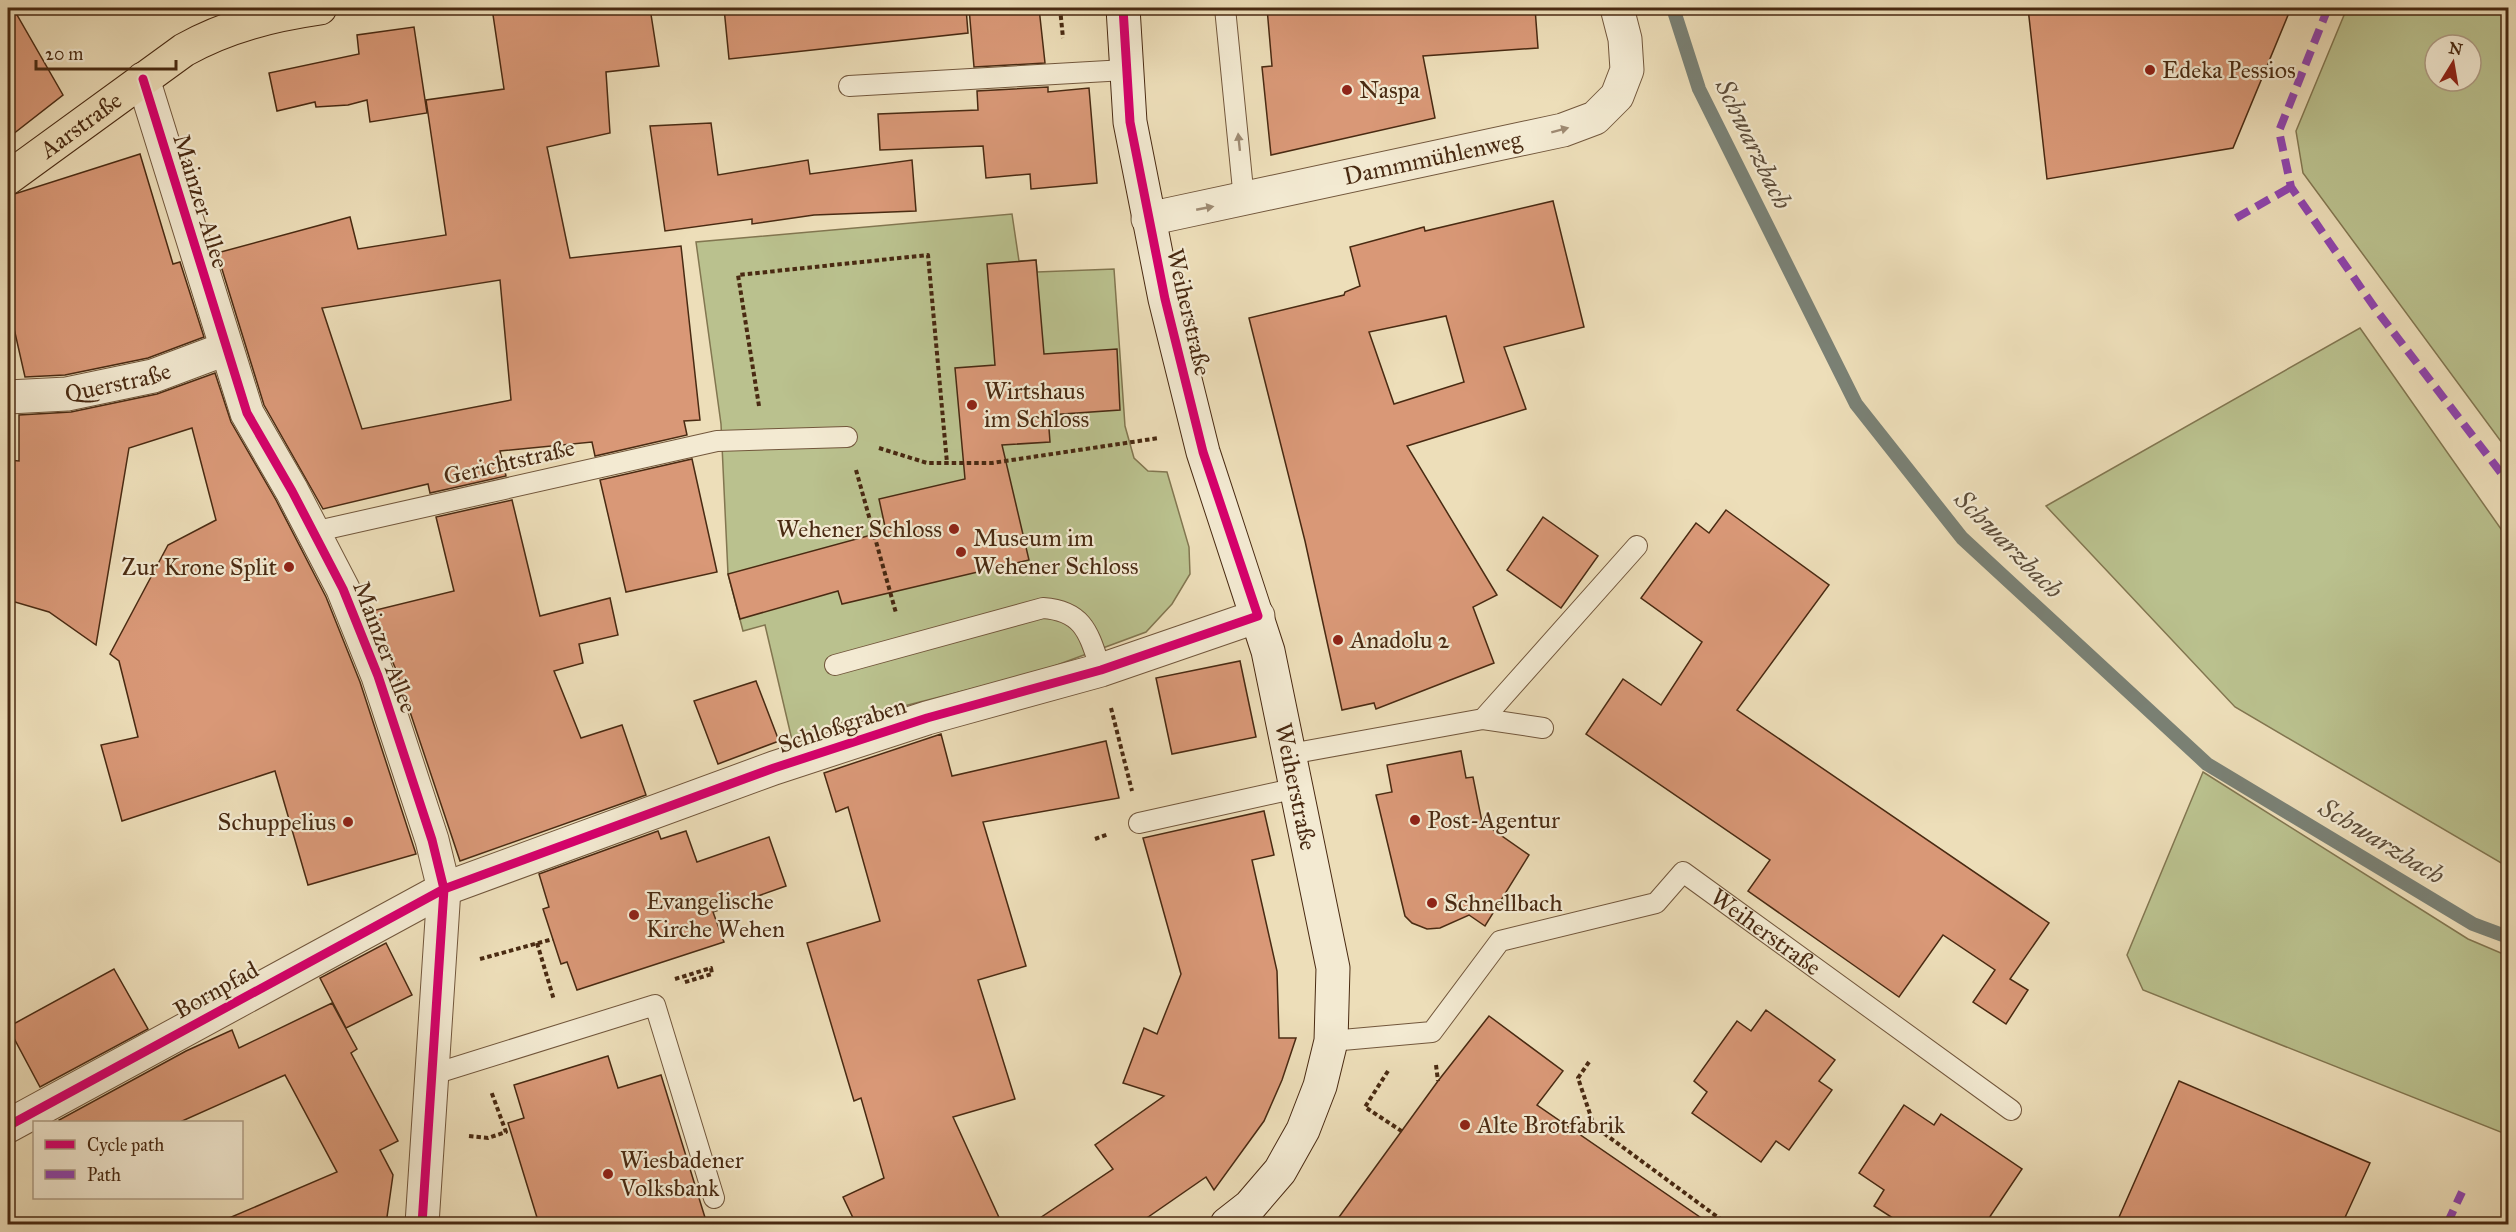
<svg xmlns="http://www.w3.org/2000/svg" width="2516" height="1232" font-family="'IM FELL Great Primer',serif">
<rect width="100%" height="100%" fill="#eddeb9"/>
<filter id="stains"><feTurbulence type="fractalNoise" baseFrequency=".00333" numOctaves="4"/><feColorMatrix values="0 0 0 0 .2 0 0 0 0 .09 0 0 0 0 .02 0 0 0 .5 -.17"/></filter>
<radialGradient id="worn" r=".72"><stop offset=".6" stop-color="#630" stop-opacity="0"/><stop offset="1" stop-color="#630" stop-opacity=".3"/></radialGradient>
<!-- green -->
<g fill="#bac18e" stroke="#827650" stroke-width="1.5" fill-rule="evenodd">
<path d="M2347,8H2508V451L2303,173L2296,131ZM2435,45H2471V81H2435Z"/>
<path d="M1012,214L1019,261L1036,260L1037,272L1114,269L1125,426L1134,458L1148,471L1167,472L1189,547L1190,574L1172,604L1146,632L1038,672L849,720L792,740L765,625L743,631L728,574L721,424L696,242Z"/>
<path d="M2360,328L2508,539V867L2235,707L2046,506Z"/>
<path d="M2203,772L2468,939L2508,956V1135L2143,990L2127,955Z"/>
</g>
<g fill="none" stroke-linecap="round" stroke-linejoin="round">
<!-- stream -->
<path stroke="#7a8175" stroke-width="14" d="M1673,8L1699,89L1856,404L1962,538L2207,764L2473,924L2508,937"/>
</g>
<!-- building -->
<g fill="#d99877" stroke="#492a12" stroke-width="1.5" fill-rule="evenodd">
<path d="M8,8H13L63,95L8,138Z"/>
<path d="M492,8H650L659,66L606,72L610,133L547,147L570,258L681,246L700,420L684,421L687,435L595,456L592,442L500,451L506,476L430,493L428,484L323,509L264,405L217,253L350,217L358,249L446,235L426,100L504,89ZM500,280L511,400L362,429L322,308Z"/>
<path d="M724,8H966L968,33L729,59Z"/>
<path d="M969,8H1039L1045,63L974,67Z"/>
<path d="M1267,8H1535L1538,48L1423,56L1435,118L1271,155L1262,67L1272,66Z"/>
<path d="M2028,8H2291L2233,148L2047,179Z"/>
<path d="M414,27L427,113L370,122L367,100L348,105L316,107L315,102L277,111L269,73L359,54L357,35Z"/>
<path d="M1048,87V92L1089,88L1097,183L1031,189L1030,174L986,178L983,146L880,150L878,114L978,110L977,91Z"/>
<path d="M711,123L718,175L808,160L810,174L912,160L916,211L814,215L752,224V219L665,231L650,126Z"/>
<path d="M140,154L173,264L180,262L204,337L148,358L65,375L25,377L8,302V196Z"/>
<path d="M1553,201L1584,327L1504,347L1526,409L1407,446L1497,595L1473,607L1494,663L1376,709L1374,703L1342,710L1305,541L1249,318L1344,295L1345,292L1360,286L1350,247L1424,227L1425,231ZM1446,316L1464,382L1394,404L1369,332Z"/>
<path d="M1036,260L1044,354L1117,349L1120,410L1048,415L1050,442L1002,445L1029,560L842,604L838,591L740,619L728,574L886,531L879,499L965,479L955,368L995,365L987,264Z"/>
<path d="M215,373L231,422L276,500L326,597L360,682L416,854L308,885L275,771L122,821L101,745L138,737L119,661L110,654L168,545L216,520L192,428L129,448L96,645L49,612L8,600V460L19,461V415L71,412L157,394Z"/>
<path d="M692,459L717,572L626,592L600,480Z"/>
<path d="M512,500L540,616L610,598L618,635L579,644L583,663L554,671L581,738L622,725L646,795L460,861L396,670L372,611L454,591L436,517Z"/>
<path d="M1726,510L1829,585L1737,710L2049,923L2010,979L2028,990L2006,1024L1973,1002L1995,970L1943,935L1899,997L1852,964L1748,891L1770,860L1586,734L1623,679L1661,705L1702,642L1641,598L1696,523L1709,533Z"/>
<path d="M1543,517L1598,556L1561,608L1507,570Z"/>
<path d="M1240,661L1256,737L1172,754L1156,678Z"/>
<path d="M756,681L779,741L718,764L694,701Z"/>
<path d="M941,734L952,776L1106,741L1119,798L983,822L1026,966L978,980L1015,1099L953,1117L1002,1224H856L843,1197L884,1178L861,1098L854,1101L807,943L880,921L848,807L836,812L824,773Z"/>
<path d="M1461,751L1466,778L1473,777L1482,822L1529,855L1485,926L1469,915L1440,928L1427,929L1412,923L1405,916L1376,795L1392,792L1387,765Z"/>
<path d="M1264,811L1274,855L1252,860L1277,971L1279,1038H1296L1282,1080L1264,1121L1214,1190L1206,1177L1138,1224H1031L1113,1169L1095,1145L1164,1096L1123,1083L1144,1028L1157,1034L1181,974L1143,838Z"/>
<path d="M658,831L661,839L686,831L697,862L769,837L786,886L713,912L724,942L577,990L567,962L561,964L543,909L549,907L539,874Z"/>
<path d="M386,943L412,995L346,1028L320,978Z"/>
<path d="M114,969L148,1029L40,1087L8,1027Z"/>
<path d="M332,1003L357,1049L351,1053L398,1141L380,1150L393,1175L386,1224H215L337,1172L285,1075L180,1122H60L59,1120L186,1051L232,1030L239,1048Z"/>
<path d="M1766,1010L1835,1060L1819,1081L1832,1090L1789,1150L1776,1141L1761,1162L1692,1113L1707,1092L1694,1081L1737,1021L1751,1031Z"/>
<path d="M1489,1016L1563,1071L1537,1105L1710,1224H1334L1438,1081Z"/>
<path d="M608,1056L618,1088L661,1075L707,1224H539L508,1123L524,1118L514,1085Z"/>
<path d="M2179,1081L2370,1163L2342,1224H2116Z"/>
<path d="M1904,1105L1934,1125L1941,1114L2022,1169L1985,1224H1902L1874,1206L1884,1190L1859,1173Z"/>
</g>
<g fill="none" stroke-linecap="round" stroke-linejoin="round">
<!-- lane casing -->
<g stroke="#72573c" stroke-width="22">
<g id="lane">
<path d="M1225,8L1244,200"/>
<path d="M849,86L1125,70"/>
<path d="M313,532L717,441L847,437"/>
<path d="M835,665L1043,608C1085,611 1089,635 1101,670"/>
<path d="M1483,719L1543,728"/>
<path d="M1290,754L1483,719L1637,546"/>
<path d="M1139,823L1297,788"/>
<path id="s1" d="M1331,1041L1432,1032L1500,941L1656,903L1683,872L2011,1110"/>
<path d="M434,1074L655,1005L714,1198"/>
</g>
</g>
<!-- street casing -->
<g stroke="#72573c" stroke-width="35">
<g id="street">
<path d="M143,79L247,413L292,491L343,589L378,676L432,840L444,889L422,1224"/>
<path id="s2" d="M1148,219L1563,130L1595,118L1617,96L1627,70L1625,39L1617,8"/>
<path id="s3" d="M8,397L67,394L153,376L225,349"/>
<path d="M8,1126L444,889L774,768L927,718L1101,670L1258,616"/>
</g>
</g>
<!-- secondary casing -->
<g stroke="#492a12" stroke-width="35">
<g id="secondary">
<path id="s4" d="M1123,8L1130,122L1165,299L1203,452L1268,651L1333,968L1331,1041L1320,1086L1303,1130L1280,1171L1250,1206L1227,1224"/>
</g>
</g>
<!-- primary casing -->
<g stroke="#492a12" stroke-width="35">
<g id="primary">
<path id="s5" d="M8,178L184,50C227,26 272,15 320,8"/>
</g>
</g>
<!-- path -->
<g stroke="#492a12" stroke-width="4" stroke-dasharray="4.5 3" stroke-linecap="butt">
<path d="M1060,8L1063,38"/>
<path d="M1182,8L1190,11"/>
<path d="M759,406L738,275L928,255L947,463"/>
<path d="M879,448L927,463H992L1159,438"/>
<path d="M856,470L896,613"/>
<path d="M1111,708L1132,791"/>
<path d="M1095,839L1109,834"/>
<path d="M537,943L554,1000"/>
<path d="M480,959L553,939"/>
<path d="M675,979L711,968L712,974L682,983"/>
<path d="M1589,1062L1578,1078L1594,1126L1727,1224"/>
<path d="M1436,1065L1438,1081"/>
<path d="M1388,1071L1365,1107L1403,1132"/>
<path d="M469,1136L488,1138L506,1132L491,1091"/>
</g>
<!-- lane -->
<use href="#lane" stroke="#f3ead2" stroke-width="20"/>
<!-- street -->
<use href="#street" stroke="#f3ead2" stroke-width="33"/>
<!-- secondary -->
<use href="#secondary" stroke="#f3ead2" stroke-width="33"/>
<!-- primary -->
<use href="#primary" stroke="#eddeb9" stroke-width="33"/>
<!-- quiet -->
<g stroke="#8e44ad" stroke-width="8" stroke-dasharray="15 8" stroke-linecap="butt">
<path d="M2328,8L2279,131L2291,187L2377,311L2508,482"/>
<path d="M2236,218L2291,187"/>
<path d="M2447,1224L2462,1192"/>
</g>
<!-- cycleway casing -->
<g stroke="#f3ead2" stroke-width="13">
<g id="cycleway">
<path d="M143,79L247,413L292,491L343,589L378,676L432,840L444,889L422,1224"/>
<path d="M8,1126L444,889L774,768L927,718L1101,670L1258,616L1203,452L1165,299L1130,122L1123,8"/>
</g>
</g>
<!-- cycleway -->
<use href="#cycleway" stroke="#d6006c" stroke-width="9"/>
</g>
<!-- one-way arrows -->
<defs><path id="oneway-solid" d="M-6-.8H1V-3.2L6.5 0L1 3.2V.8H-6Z" transform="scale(1.5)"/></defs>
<g fill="#9e8a72">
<use href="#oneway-solid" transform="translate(1560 130) rotate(-15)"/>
<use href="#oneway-solid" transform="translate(1239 142) rotate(-96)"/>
<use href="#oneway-solid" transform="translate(1205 208) rotate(-11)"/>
</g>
<!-- markers -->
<g fill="#8f2418" stroke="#f3ead2" stroke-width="2">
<circle cx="2150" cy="70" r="6"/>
<circle cx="1347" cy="90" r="6"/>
<circle cx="972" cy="405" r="6"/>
<circle cx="954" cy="529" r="6"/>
<circle cx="961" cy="552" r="6"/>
<circle cx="289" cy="567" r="6"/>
<circle cx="1338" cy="640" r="6"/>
<circle cx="1415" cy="820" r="6"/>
<circle cx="348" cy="822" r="6"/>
<circle cx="1432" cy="903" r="6"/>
<circle cx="634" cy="915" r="6"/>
<circle cx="1465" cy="1125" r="6"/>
<circle cx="608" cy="1174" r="6"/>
</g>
<g text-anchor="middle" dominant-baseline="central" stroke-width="4.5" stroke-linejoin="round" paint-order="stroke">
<!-- poi labels -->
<g font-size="24" fill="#492a12" stroke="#f3ead2" text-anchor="start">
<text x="2162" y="70">Edeka Pessios</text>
<text x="1359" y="90">Naspa</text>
<text x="984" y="391">Wirtshaus<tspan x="984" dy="28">im Schloss</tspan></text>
<text x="942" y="529" text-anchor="end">Wehener Schloss</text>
<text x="973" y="538">Museum im<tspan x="973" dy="28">Wehener Schloss</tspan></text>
<text x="277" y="567" text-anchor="end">Zur Krone Split</text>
<text x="1350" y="640">Anadolu 2</text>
<text x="1427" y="820">Post-Agentur</text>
<text x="336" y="822" text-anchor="end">Schuppelius</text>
<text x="646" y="901">Evangelische<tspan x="646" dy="28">Kirche Wehen</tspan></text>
<text x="1444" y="903">Schnellbach</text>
<text x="1477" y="1125">Alte Brotfabrik</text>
<text x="620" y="1160">Wiesbadener<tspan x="620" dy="28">Volksbank</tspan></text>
</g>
<!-- street labels -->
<g font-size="24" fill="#492a12" stroke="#f3ead2">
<text stroke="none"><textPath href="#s5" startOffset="90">Aarstraße</textPath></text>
<text stroke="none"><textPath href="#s2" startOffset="291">Dammmühlenweg</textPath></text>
<text transform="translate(201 201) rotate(73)">Mainzer Allee</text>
<text transform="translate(1189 312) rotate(77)">Weiherstraße</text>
<text stroke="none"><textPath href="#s3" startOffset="111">Querstraße</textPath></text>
<text transform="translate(509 462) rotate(-13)">Gerichtstraße</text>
<text transform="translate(385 647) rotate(69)">Mainzer Allee</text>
<text transform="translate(842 725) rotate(-18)">Schloßgraben</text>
<text stroke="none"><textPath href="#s4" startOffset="800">Weiherstraße</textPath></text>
<text stroke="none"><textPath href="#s1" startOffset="519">Weiherstraße</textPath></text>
<text transform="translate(216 990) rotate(-29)">Bornpfad</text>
</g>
<!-- water labels -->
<g font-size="26" font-style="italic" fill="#5e4e3b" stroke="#f3ead2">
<text transform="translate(1754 144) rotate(64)">Schwarzbach</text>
<text transform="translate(2009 544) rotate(45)">Schwarzbach</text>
<text transform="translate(2382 841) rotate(31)">Schwarzbach</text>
</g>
</g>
<!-- margin -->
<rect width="2516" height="1232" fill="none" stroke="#eddeb9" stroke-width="30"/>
<rect x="9" y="9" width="2498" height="1214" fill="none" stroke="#492a12" stroke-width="3"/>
<rect x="15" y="15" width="2486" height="1202" fill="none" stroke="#492a12" stroke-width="1.5"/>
<!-- legend -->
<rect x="33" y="1121" width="210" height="78" fill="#f3ead2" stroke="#af9d85" stroke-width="1.5"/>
<rect x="45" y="1140" width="30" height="9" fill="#d6006c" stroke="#af9d85" stroke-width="1.5"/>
<text x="87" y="1151" font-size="18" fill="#492a12">Cycle path</text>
<rect x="45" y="1170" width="30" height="9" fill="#8e44ad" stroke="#af9d85" stroke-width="1.5"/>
<text x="87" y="1181" font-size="18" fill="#492a12">Path</text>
<!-- north arrow -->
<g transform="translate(2453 63) rotate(11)"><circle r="28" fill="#f3ead2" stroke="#af9d85" stroke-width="1.5"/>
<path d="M0-4.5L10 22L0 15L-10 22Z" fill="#8f2418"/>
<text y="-9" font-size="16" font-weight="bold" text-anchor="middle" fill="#492a12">N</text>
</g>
<!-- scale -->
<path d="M36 60v9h140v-9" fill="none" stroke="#492a12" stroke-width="3"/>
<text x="45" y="60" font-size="18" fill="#492a12" stroke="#f3ead2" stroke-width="4.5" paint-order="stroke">20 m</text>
<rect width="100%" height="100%" filter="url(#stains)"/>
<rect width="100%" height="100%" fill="url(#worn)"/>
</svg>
